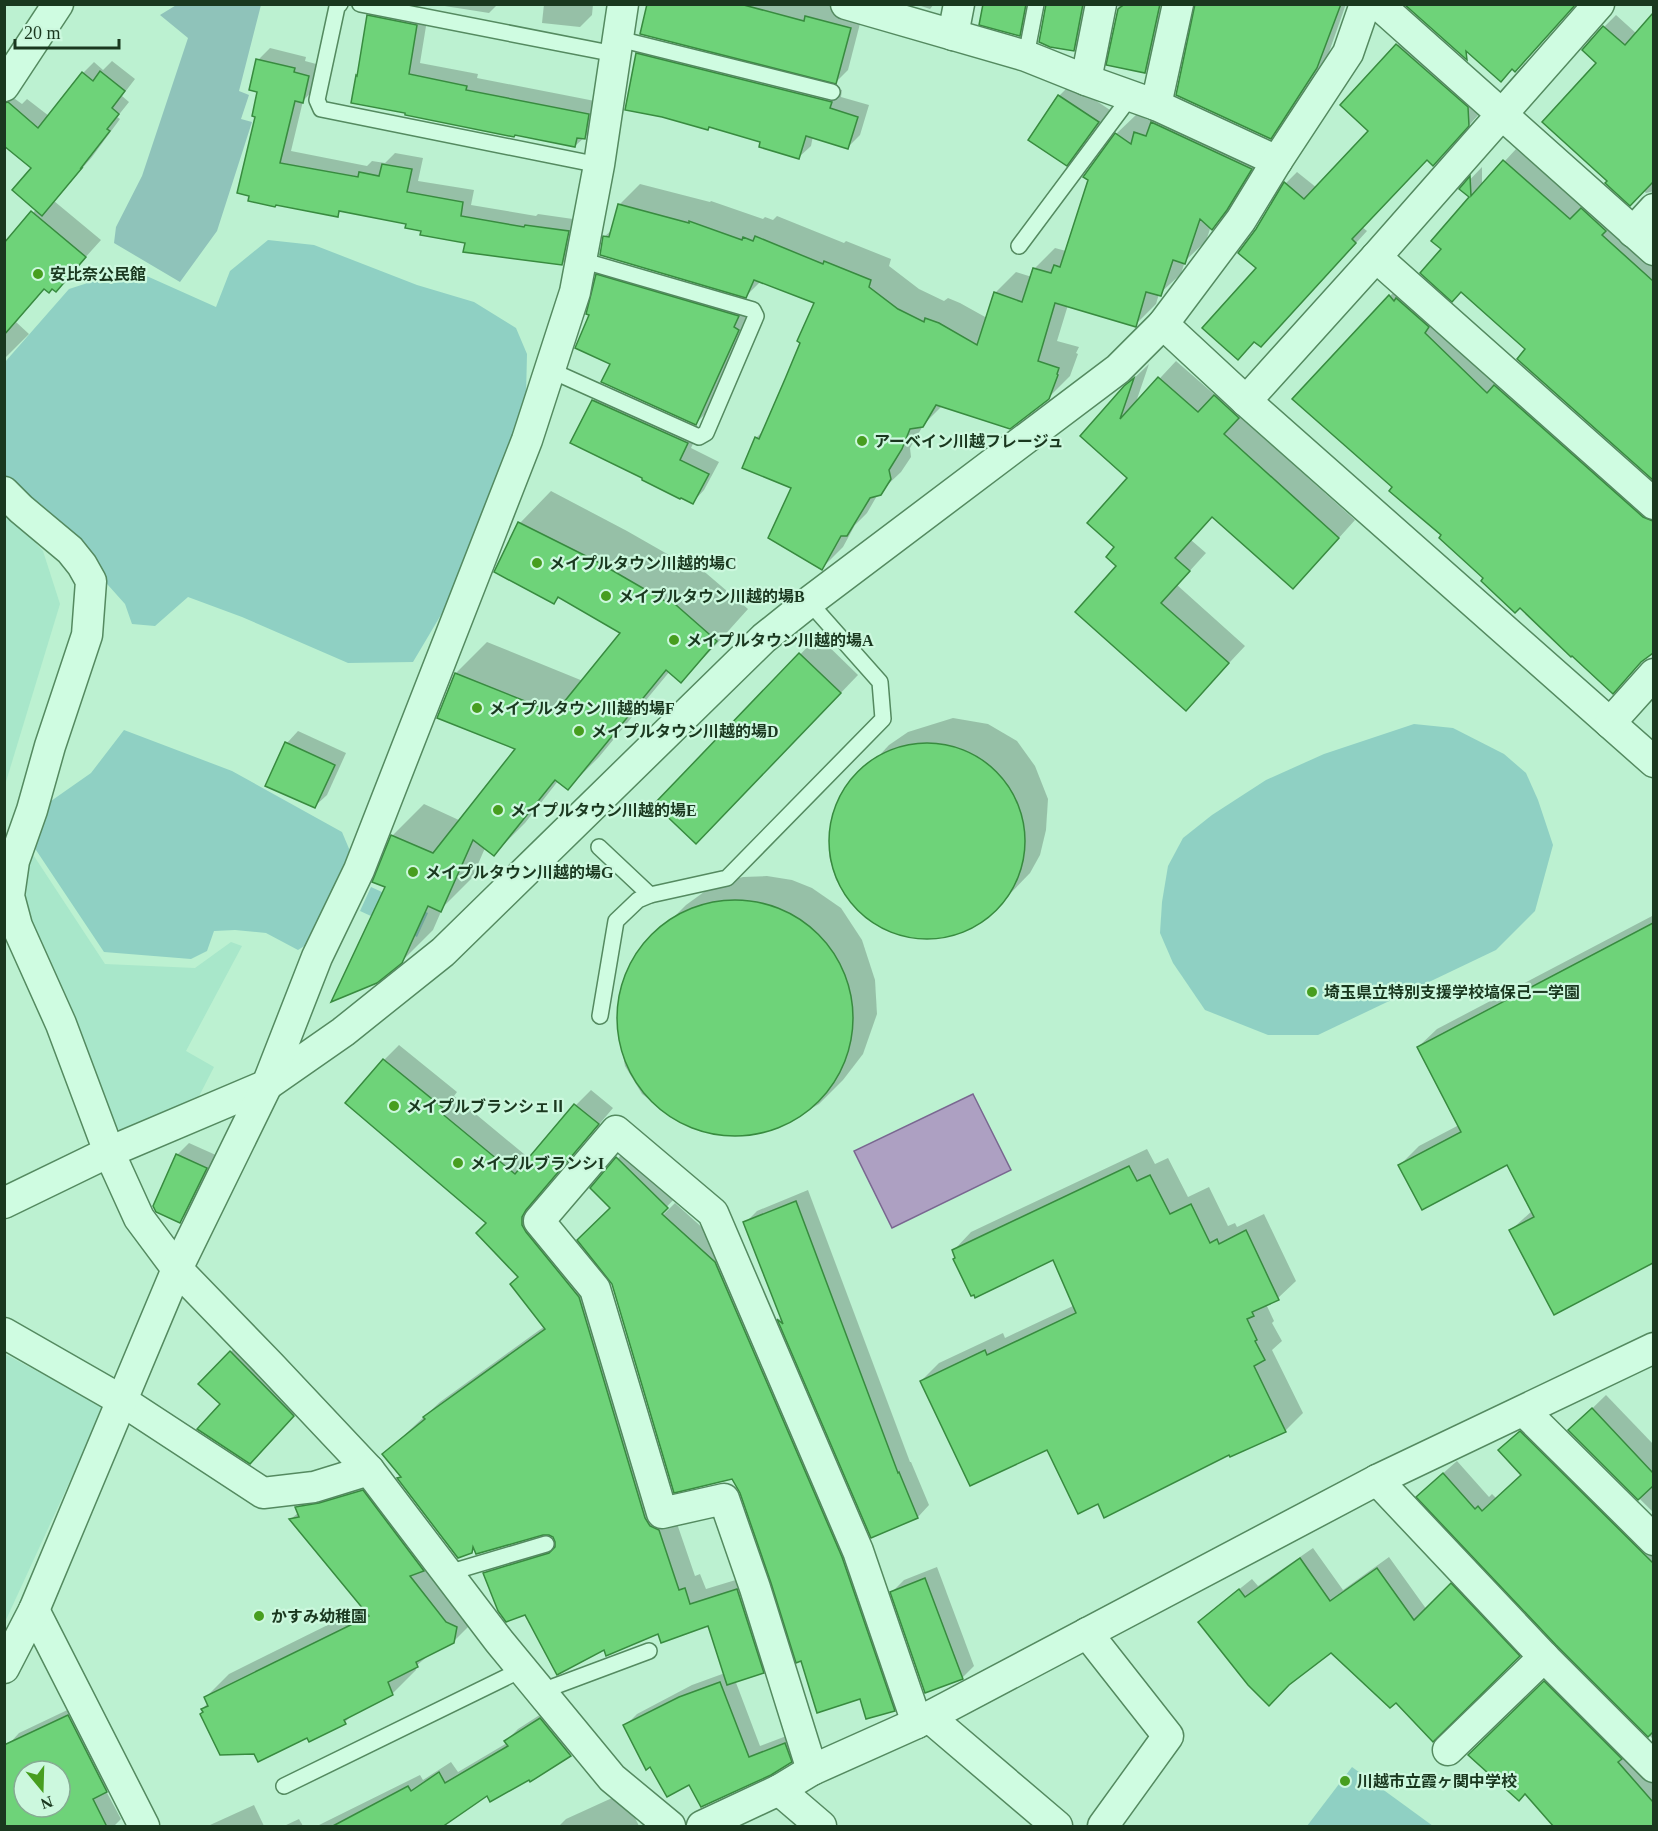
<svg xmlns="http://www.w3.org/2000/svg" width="1658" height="1831" font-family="'Times New Roman','Noto Sans JP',serif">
<rect width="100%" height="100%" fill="#bcf1d1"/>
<!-- farmland -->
<g fill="#a8e7ca">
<path d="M5,510L43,551L60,604L5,785Z"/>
<path d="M30,850L105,964L195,968L231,942L242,946L186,1051L214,1067L193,1108L125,1135L117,1128L40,954L25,907Z"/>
<path d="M5,1354L104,1407L5,1622Z"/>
</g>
<!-- green -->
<g fill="#8fd0c3">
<path d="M268,240L314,245L417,285L474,302L516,328L527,354L526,396L482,525L445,608L413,662L348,663L242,617L188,597L155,626L132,624L125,604L48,518L5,475V362L69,289L131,269L216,307L230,271Z"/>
<path d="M1414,724L1453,728L1504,754L1526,773L1538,800L1553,845L1535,911L1496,950L1318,1035H1268L1205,1010L1173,963L1160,933L1162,902L1168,866L1183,838L1212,815L1266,780L1324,754Z"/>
<path d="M124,730L232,771L342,832L350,851L317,938L298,950L266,933L235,930L214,931L207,951L191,959L104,952L30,841L41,808L91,773Z"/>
<path d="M371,887L428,913L417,937L360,911Z"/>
<path d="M1352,1767L1433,1826H1307Z"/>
</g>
<!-- cemetery -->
<path fill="#8fc3ba" d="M178,4L261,5L239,91L249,95L241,119L252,122L217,231L180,282L114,243L116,227L142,176L188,38L160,15Z"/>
<!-- water -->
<path fill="#ada0c2" stroke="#796790" stroke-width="1.5" d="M973,1094L1011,1170L892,1228L854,1151Z"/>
<!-- shadow -->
<g fill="#0003" fill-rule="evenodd">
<path d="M381,4L428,14L420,63L478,74L477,78L600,102L597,126L575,146L407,113L369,16Z"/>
<path d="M432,4H498L489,13Z"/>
<path d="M544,4H593L592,15L580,27L542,23Z"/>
<path d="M649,4H845L863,12L848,70L836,82Z"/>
<path d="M915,4H934L930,9Z"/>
<path d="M985,4H1034L1031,23L1019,35Z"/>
<path d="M1047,4H1092L1085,38L1074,50Z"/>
<path d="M1119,4H1168L1156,60L1145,72L1108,64Z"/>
<path d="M1196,4H1346L1328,55L1282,126L1270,137Z"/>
<path d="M1616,15L1637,34L1654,15V191L1646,193L1643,190L1599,62L1604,27Z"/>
<path d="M1409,33L1480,113L1445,152L1427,158L1362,227L1367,231L1273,334L1258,268L1257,230L1286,183L1297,172L1317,188L1370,131L1342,105Z"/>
<path d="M649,42L842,90L841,97L869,105L860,135L848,147L813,136L811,146L799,157L762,141L637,54Z"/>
<path d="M270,48L306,57L305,61L320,65L314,89L303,101L291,151L367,166L372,161L385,163L395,153L423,158L418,181L474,190L471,205L536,216L538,214L580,220L574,252L562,264L467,242L422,230L408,223L342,210L337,215L277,204L256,116L259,91L258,60Z"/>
<path d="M112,61L135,79L122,96L129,102L117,117L120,119L92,157L54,201L101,240L56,290L53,287L45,288L16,322L29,334L4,359V255L36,209L34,168L4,144V91L22,104L27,99L49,116L83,73L94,62L103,70Z"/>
<path d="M1071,84L1110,110L1078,152L1066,164L1059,96Z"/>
<path d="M1156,112L1272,147L1233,207L1212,228L1211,226L1206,241L1185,261L1181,274L1159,294L1156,304L1135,325L1068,305L1057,341L1079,347L1076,353L1078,354L1070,376L1048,398L942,406L924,424L910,448L911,457L901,472L878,494L867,513L855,525L843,547L822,568L793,488L756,438L764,430L786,380L816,302L761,281L746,296L604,237L613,229L619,205L640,184L710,202L711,201L763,219L765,217L773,220L777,216L844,243L846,241L891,259L889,266L919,289L944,301L948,298L960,303L987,318L995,293L1016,272L1032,277L1034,269L1055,248L1066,251L1116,134L1137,114L1148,120Z"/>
<path d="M1516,149L1583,208L1593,197L1654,259L1652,478L1527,349L1443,249L1471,197L1461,189L1482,167V186Z"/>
<path d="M608,264L749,305L744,316L749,319L707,412L696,423L591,314L597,275Z"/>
<path d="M1401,285L1654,522V651L1648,656L1520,606L1486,578L1394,487L1390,296Z"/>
<path d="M1176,361L1215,395L1232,379L1254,400L1240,417L1355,520L1310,570L1213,516L1191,540L1206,553L1177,585L1245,646L1202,692L1118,566L1116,547L1129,478L1082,436L1125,387L1149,364L1135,405Z"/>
<path d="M605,389L699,431L691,448L719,462L704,490L693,502L572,442L593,401Z"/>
<path d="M551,491L627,531L697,571L700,568L748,609L712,649L681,681L670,671L599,757L568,788L558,781L525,823L494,854L485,848L472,878L443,907L433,930L401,962L387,886L392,836L424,804L461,821L517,748L439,717L456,673L487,642L583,681L623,632L560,597L554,602L520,523Z"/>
<path d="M818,636L858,675L714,825L656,804Z"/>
<path d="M953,718L988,724L1017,741L1035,766L1048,799L1046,830L1040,855L1030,873L1006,898L970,927L942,936L905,935L879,924L856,909L836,880L829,856L830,824L849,788L889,745L908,732Z"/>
<path d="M298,731L346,753L327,795L315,806L287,743Z"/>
<path d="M767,876L792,880L812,888L841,908L862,940L875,980L877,1014L863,1054L843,1080L819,1104L779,1127L741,1134L705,1130L671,1116L642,1094L625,1066L618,1027L623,986L639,952L686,905L715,884L743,877Z"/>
<path d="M1654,915V1261L1555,1313L1511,1230L1533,1210L1508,1163L1400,1165L1419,1146L1459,1125L1418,1047L1437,1029Z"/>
<path d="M399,1045L457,1092L454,1096L530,1159L576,1105L591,1090L613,1108L541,1193L537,1201L594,1282L695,1576L700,1574L706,1589L752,1575L778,1656L763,1672L735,1680L760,1746L797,1732L802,1749L791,1761L689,1783L625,1726L637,1714L692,1685L725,1673L709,1624L659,1632L604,1648L525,1613L485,1573L500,1558L557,1541L554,1536L549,1533L476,1548L471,1552L399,1478L401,1476L384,1454L440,1402L545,1326L520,1276L488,1223L384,1060Z"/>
<path d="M189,1143L218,1156L192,1209L180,1221L177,1155Z"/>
<path d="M629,1146L678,1195L656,1218L658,1220L675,1203L727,1250L905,1698L894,1709L861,1697L802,1659L742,1493L612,1208L592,1188Z"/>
<path d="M1147,1149L1155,1164L1168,1158L1188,1197L1209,1187L1228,1226L1235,1223L1237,1227L1264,1214L1296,1281L1278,1298L1266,1304L1274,1321L1272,1323L1282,1341L1272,1350L1303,1413L1285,1431L1230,1453L1098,1502L1048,1448L921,1381L939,1363L1003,1333L1005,1338L1075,1305L1054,1258L957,1257L954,1250L971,1232Z"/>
<path d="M808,1190L910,1462H911L929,1505L918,1517L872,1536L779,1319L782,1317L745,1223L757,1211Z"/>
<path d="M242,1340L305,1403L262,1450L222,1404L200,1384Z"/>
<path d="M1606,1395L1654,1445V1513L1570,1430Z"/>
<path d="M1534,1419L1654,1537V1740L1557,1644L1432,1483L1457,1461L1489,1497L1492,1494L1496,1498L1523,1474L1514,1437Z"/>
<path d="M386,1467L446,1546L436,1557L477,1618L453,1642L430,1654L415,1667L416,1670L393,1693L355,1712L345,1722L308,1736L255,1752L204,1712L202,1709L208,1703L206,1697L229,1674L364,1607L291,1519L299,1512L297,1507L320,1484L344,1481Z"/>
<path d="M1313,1548L1343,1590L1389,1557L1427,1610L1463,1573L1530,1644L1434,1740L1396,1701L1331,1651L1200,1622L1212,1611L1252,1579L1258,1586Z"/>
<path d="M937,1567L974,1666L962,1678L892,1592L904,1580Z"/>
<path d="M1558,1669L1654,1764V1826H1595L1525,1792L1470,1755Z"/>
<path d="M80,1704L118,1779L106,1791L121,1819L114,1826H14L8,1745L19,1733ZM24,1771H60V1807H24Z"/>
<path d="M552,1707L582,1743L570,1754L530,1780L529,1778L487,1794L439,1826H317L420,1775L423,1780L451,1762L458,1772L507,1743L506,1741L518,1729Z"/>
<path d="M623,1793L639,1826H559L566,1819Z"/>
<path d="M254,1805L264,1826H208L210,1825Z"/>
<path d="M299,1819L303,1826H284Z"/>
</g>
<!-- building -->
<g fill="#6ed379" stroke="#388b3f" stroke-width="1.5" fill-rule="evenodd">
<path d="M647,4H740L804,21L805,16L851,28L836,84L640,34Z"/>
<path d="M983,4H1026L1020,36L979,25Z"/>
<path d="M1046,4H1083L1074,51L1050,47L1039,42Z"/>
<path d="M1125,4H1160L1145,73L1106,65L1118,9Z"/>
<path d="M1195,4H1341L1317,68L1271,139L1176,95Z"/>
<path d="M1404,4H1576L1515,72L1512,69L1501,82L1466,51L1467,60Z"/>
<path d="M1653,13V182L1630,206L1605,183L1607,181L1542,122L1596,63L1582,50L1603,26L1625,45Z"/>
<path d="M367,15L417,25L409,74L467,86L466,90L589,114L585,139L577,138L575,147L515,135L514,137L405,115V113L351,103L356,75L357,76Z"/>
<path d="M1396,44L1468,107L1469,126L1433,166L1427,160L1352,239L1356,243L1261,347L1254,342L1238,360L1202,328L1256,268L1238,253L1256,229L1284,182L1304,199L1368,131L1340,105Z"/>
<path d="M636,53L832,102L830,108L858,117L848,149L806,136L799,159L759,147L760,142L709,127L708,130L662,117L625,110Z"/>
<path d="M256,59L295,68L294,72L309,76L303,103L295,101L280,163L358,177L359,172L379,176L382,164L412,169L407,192L463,202L461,216L524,227L525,225L569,231L562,265L463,252L465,243L420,235L421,231L405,228L406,224L339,211L338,217L276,205L275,207L248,201L249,196L237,193L255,117L252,116L257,92L249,90Z"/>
<path d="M100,71L125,91L112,108L119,114L107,129L110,131L81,168H82L42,216L12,190L31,168L4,146V103L8,102L38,128L82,72L93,81Z"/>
<path d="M1058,95L1099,122L1067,166L1028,140Z"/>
<path d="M1151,122L1252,169L1227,210L1212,230L1200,219L1185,264L1173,260L1161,296L1146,292L1136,327L1055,303L1038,361L1059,368L1057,374L1058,375L1049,399L1010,429L936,405L923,427L910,429L902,449L889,470L891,479L881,495L870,498L847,536H841L822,570L768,538L791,488L742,468L755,437L759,439L785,379L800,343L797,341L814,303L754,280L746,298L600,255L603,236L609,237L618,204L689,223V221L742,240L743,237L753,241L755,236L823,264L824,261L871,280L869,287L898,309L924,322L925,318L939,323L977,345L994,292L1022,302L1033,268L1051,273L1054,265L1060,267L1088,180L1083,177L1115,133L1131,144L1134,132L1146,136Z"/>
<path d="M1503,160L1570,219L1581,208L1606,231L1602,235L1653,281V480L1517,359L1525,349L1461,292L1452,302L1420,273L1441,249L1431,241L1469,197L1459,189L1470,176L1471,196Z"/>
<path d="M31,211L86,257L56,292L52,289L49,293L44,289L4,335V243Z"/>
<path d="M596,274L739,316L734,327L739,330L696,425L601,382L610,364L575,348L589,315L586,314Z"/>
<path d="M1389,295L1394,301L1396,298L1429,327L1425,333L1487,393L1494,385L1643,517L1653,521V653L1641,662L1613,694L1572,656L1571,657L1520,608L1515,613L1481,581L1483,578L1439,538L1441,535L1389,491L1392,487L1292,399Z"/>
<path d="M1158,377L1198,412L1214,395L1239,418L1224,434L1339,538L1293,589L1212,517L1175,558L1190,571L1161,603L1229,663L1186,711L1075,612L1116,566L1106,557L1114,547L1087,523L1127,478L1080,436L1124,386L1134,378L1120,419Z"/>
<path d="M592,400L688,443L680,460L709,474L693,504L681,498L680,499L642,480V478L570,443Z"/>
<path d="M518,522L596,561L665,601L668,598L717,641L681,683L666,670L568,790L555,780L494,856L473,840L441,912L428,906L402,963L377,983L331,1002L385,887L372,882L391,835L433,853L515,749L437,718L455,673L555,713L620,633L558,597L554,604L494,572Z"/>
<path d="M799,653L841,693L696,844L654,804Z"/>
<path d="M285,742L335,765L315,808L265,786Z"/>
<circle cx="927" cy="841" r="98"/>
<circle cx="735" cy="1018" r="118"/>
<path d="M1653,923V1263L1554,1315L1509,1230L1534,1217L1507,1165L1422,1210L1398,1165L1461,1132L1417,1047Z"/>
<path d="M383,1059L443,1108L440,1112L515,1174L574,1104L599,1124L526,1210L522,1217V1225L526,1232L579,1297L645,1518L650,1526L659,1530L679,1590L685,1588L690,1604L737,1589L764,1673L727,1685L708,1626L661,1643L658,1634L606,1656L604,1650L557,1675L525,1615L506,1622L498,1611L483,1573L549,1553L555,1547V1542L553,1537L549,1535H543L476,1554L473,1547L472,1553L458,1558L397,1478L401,1477L382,1454L425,1419L423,1417L545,1329L510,1284L518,1277L476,1233L486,1223L345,1103Z"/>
<path d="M176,1154L207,1168L180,1223L156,1212L153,1206Z"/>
<path d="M616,1157L668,1208L662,1214L715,1262L842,1557L895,1711L866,1719L860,1699L817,1713L801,1661L796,1663L771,1583L740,1493L732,1479L674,1493L612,1284L577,1240L610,1208L590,1188Z"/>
<path d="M1129,1166L1137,1181L1150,1175L1170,1214L1191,1204L1210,1243L1217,1239L1219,1244L1246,1230L1279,1300L1252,1312L1254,1316L1247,1319L1257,1340L1255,1341L1265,1360L1254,1366L1286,1432L1230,1457L1229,1455L1104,1518L1098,1504L1078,1514L1047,1450L970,1486L920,1381L985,1350L987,1355L1076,1313L1053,1260L975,1298L974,1295L971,1296L953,1259L955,1258L952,1250Z"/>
<path d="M796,1201L898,1473L899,1472L918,1518L871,1538L777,1319L783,1324L743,1222Z"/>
<path d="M230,1351L294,1416L250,1464L197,1429L220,1404L198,1384Z"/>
<path d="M1592,1408L1653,1473V1486L1638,1500L1568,1430Z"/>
<path d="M1520,1431L1653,1563V1732L1648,1737L1556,1645L1416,1497L1443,1473L1475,1509L1478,1506L1482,1511L1521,1475L1498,1450Z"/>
<path d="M363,1490L424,1571L410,1576L446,1622L457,1627L454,1643L416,1662L418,1667L388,1682L393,1695L344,1720L346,1724L309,1742L307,1738L258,1762L254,1754L220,1755L200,1714L203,1712L201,1709L208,1706L204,1697L369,1616L289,1519L299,1517L295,1507L319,1503Z"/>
<path d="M1300,1558L1330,1601L1377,1568L1414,1620L1451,1583L1520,1656L1433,1742L1396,1703L1390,1708L1331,1653L1289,1685L1269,1706L1248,1685L1198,1622L1239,1589L1245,1597Z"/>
<path d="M925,1578L963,1679L925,1693L890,1592Z"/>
<path d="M1544,1681L1622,1759L1618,1762L1653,1802V1827H1554L1525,1794L1519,1801L1468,1755Z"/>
<path d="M720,1682L749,1757L785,1743L792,1762L771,1775L701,1807L689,1785L667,1797L650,1767L646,1770L623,1725L679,1697Z"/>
<path d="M68,1715L107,1792L93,1799L107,1827H4V1745ZM24,1771H60V1807H24Z"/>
<path d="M540,1718L571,1756L530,1782L529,1780L490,1802L487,1796L442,1827H331L408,1786L411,1791L439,1772L445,1783L508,1746L504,1741Z"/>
</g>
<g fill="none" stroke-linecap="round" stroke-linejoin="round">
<!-- lane casing -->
<g stroke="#548a60" stroke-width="18">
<g id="lane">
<path d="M340,4L337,7L317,100L321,109L599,165"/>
<path d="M360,4L615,54"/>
<path d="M619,39L832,92"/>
<path d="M1026,56L1036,4"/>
<path d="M1019,246L1131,96"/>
<path d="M550,370L699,437L706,433L756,316L753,310L581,260"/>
<path d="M599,847L650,895"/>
<path d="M600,1016L616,921L638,900L650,895L727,878L883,719L880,682L809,602"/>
<path d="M448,1573L546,1544"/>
<path d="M542,1691L649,1651"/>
<path d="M284,1786L523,1669"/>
</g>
</g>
<!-- street casing -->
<g stroke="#548a60" stroke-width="33">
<g id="street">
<path d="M846,4L1026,56L1086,80L1156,105L1277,161"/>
<path d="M1378,4L1654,250"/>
<path d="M953,35L959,4"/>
<path d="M1086,80L1101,4"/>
<path d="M4,86L58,4"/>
<path d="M1156,105L1178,4"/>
<path d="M1633,232L1654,209"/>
<path d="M1376,257L1654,504"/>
<path d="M1163,324L1246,401L1654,762"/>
<path d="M1246,401L1376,257L1599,4"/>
<path d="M4,492L21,509L70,550L82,565L91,581L87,635L50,746L32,810L14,861L9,896L17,926L61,1024L109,1152L139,1218L177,1269L270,1365L369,1470L499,1641L612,1778L670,1826"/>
<path d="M1610,723L1654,674"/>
<path d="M4,1203L109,1152L267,1085L343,1032L443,952L764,638L809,602L1118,369L1163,324L1241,220L1277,161L1348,53L1365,4"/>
<path d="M4,1333L121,1400L263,1493L314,1487L369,1470"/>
<path d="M1524,1411L1654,1540"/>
<path d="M1377,1480L1544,1657L1654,1767"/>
<path d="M34,1610L144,1826"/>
<path d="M1087,1633L1168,1736L1103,1826"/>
<path d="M4,1668L34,1610L177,1269L267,1085L317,957L359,870L527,440L575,292L599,165L623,4"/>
<path d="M929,1717L1057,1826"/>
<path d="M1448,1750L1544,1657"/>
<path d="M812,1770L755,1588L724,1499L662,1513L595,1289L539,1221L616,1131L713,1213L858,1551L917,1723"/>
<path d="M779,1790L821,1826"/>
<path d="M702,1826L779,1790L812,1770L917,1723L1377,1480L1654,1348"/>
</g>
</g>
<!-- lane -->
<use href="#lane" stroke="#cffce1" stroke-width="15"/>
<!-- street -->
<use href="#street" stroke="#cffce1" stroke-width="30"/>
</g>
<!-- markers -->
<g fill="#479e1f" stroke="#ccf8de" stroke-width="2">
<circle cx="38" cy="274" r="6"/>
<circle cx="862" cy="441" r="6"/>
<circle cx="537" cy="563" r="6"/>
<circle cx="606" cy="596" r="6"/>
<circle cx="674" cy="640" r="6"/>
<circle cx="477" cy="708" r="6"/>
<circle cx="579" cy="731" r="6"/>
<circle cx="498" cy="810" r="6"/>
<circle cx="413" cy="872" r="6"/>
<circle cx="1312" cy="992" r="6"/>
<circle cx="394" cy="1106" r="6"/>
<circle cx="458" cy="1163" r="6"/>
<circle cx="259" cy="1616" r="6"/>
<circle cx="1345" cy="1781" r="6"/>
</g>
<g text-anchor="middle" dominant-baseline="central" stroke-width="4.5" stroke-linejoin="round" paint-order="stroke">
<!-- poi labels -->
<g font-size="16" font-weight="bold" fill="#1a381f" stroke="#ccf8de" text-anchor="start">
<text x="50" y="274">安比奈公民館</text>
<text x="874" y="441">アーベイン川越フレージュ</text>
<text x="549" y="563">メイプルタウン川越的場C</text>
<text x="618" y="596">メイプルタウン川越的場B</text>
<text x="686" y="640">メイプルタウン川越的場A</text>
<text x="489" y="708">メイプルタウン川越的場F</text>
<text x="591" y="731">メイプルタウン川越的場D</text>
<text x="510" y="810">メイプルタウン川越的場E</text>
<text x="425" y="872">メイプルタウン川越的場G</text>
<text x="1324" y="992">埼玉県立特別支援学校塙保己一学園</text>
<text x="406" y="1106">メイプルブランシェⅡ</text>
<text x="470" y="1163">メイプルブランシI</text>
<text x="271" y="1616">かすみ幼稚園</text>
<text x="1357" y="1781">川越市立霞ヶ関中学校</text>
</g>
</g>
<!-- border -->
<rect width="1658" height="1831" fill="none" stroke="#1a381f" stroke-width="12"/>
<!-- north arrow -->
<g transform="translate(42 1789) rotate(161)"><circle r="28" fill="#ccf8de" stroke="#85ab92" stroke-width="1.5"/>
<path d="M0-4.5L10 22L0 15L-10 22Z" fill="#479e1f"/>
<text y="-9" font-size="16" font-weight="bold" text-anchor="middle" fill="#1a381f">N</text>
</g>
<!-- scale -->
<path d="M15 39v9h104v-9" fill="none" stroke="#1a381f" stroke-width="3"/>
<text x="24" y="39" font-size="18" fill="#1a381f" stroke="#ccf8de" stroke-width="4.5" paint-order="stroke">20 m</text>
</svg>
